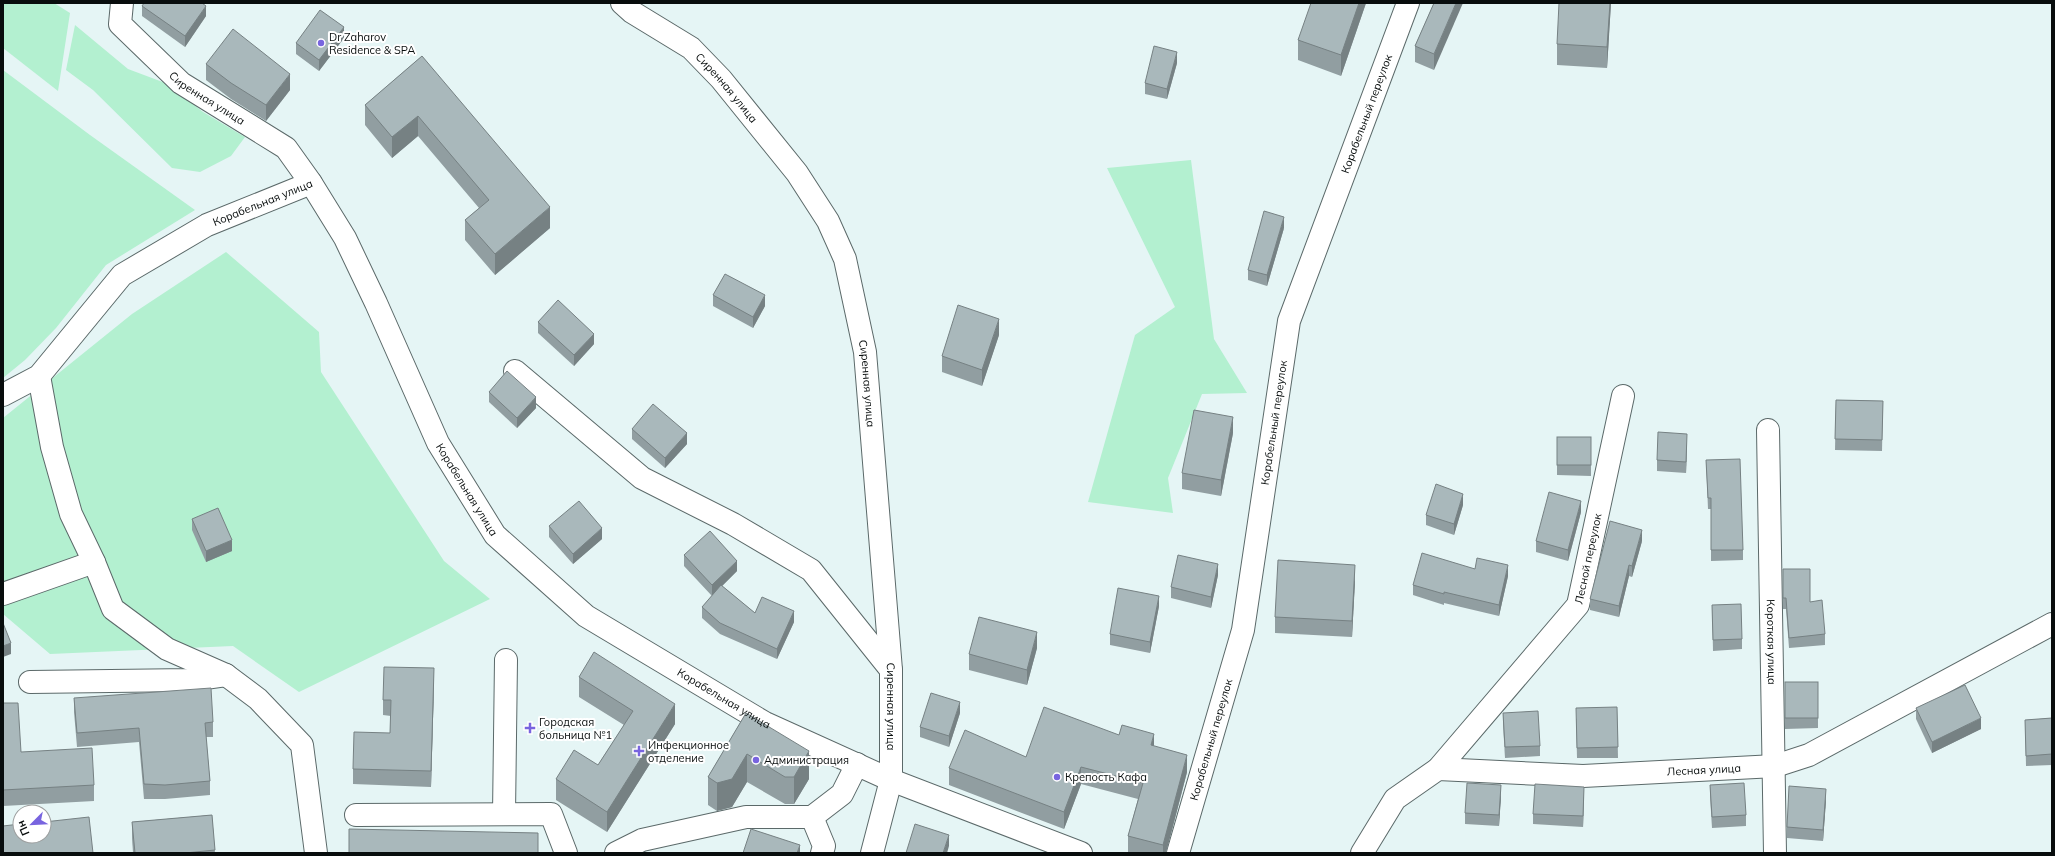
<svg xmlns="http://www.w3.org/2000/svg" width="2055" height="856" font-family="Mulish,sans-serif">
<rect width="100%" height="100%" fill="#e5f5f5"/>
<!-- green -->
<g fill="#b3f0d0">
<path d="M3,3H54L70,13L58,91L3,48Z"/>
<path d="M75,25L128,69L168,84L203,112L245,137L231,156L200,172L172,168L93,90L66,70Z"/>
<path d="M3,70L90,135L195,210L106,265L56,328L25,360L3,378Z"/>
<path d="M1191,160L1214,339L1247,393L1202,394L1168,478L1173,513L1088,502L1135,335L1175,307L1107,168Z"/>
<path d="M226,252L319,332L321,372L444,561L490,599L299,692L233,646L50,654L3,614V418L132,314Z"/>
</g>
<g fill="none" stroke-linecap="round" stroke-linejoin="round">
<!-- minor casing -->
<g stroke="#5b6969" stroke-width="24">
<g id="minor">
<path id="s1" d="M122,3L120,24L181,83L286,148L311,183L345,238L376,303L438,443L495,535L586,616L765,723L891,780L1081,853"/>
<path id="s2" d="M622,3L632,12L691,48L721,79L797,173L828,221L845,259L865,352L891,670V780L872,853"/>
<path d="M515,371L642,478L733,524L811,570L891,670"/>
<path id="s3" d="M3,395L39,376L122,275L207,225L311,183"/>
<path id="s4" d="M1768,430L1775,853"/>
<path d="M94,562L113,609L167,649L226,675L258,699L302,745L316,853"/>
<path d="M3,594L94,562L71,514L52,447L39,376"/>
<path d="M30,682L191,680L226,675"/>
<path id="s5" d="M1438,769L1578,605L1623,396"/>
<path d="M504,814L506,660"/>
<path d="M356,815L551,814L566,853"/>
<path d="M812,817L824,846L822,853"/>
<path d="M616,853L642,840L746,817H812L842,794L857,764"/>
<path id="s6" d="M1178,853L1243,630L1289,321L1408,3"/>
<path id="s7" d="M1362,853L1395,799L1438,769L1583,776L1775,766L1809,755L2052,624"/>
</g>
</g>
<!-- minor -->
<use href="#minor" stroke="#fff" stroke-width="22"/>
</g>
<!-- wall -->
<g fill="#919ea1">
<path d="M1366,3L1341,76L1298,60V40Z"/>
<path d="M1434,3V70L1415,62V46Z"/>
<path d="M1611,3L1607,68L1557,65V44Z"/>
<path d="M142,6L206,16L185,47L142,16Z"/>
<path d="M344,38L319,71L296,54V43Z"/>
<path d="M422,56L550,228L495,275L465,240V220L479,208L418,136L392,158L365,125V105Z"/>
<path d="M1177,63L1167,99L1145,94V83Z"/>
<path d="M206,64L290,90L266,121L231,99L206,80Z"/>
<path d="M1284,228L1267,286L1248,280V270Z"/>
<path d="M713,295L765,306L753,328L713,306Z"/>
<path d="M538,322L594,344L574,366L538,333Z"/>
<path d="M999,335L982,386L942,372V356Z"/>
<path d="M489,392L536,408L517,428L489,402Z"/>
<path d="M1836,400L1883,401L1882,451L1835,450Z"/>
<path d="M632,429L687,444L665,468L632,439Z"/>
<path d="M1233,433L1221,496L1182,489V473Z"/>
<path d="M1557,437H1591V476L1557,475Z"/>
<path d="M1687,445L1686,473L1657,471V460Z"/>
<path d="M1706,460L1743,550V560L1711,561V509H1708Z"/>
<path d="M1463,505L1454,535L1426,525V515Z"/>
<path d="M1581,512L1568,561L1536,552V541Z"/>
<path d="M192,519L232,551L206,562L192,530Z"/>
<path d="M549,526L602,539L573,564L549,537Z"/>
<path d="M1642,541L1632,577L1629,576L1619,617L1590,610V599Z"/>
<path d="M684,555L737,571L722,586L755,613L794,622L777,659L720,634L702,618V607L712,596L684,566Z"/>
<path d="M1475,569L1508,576L1499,616L1444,603V605L1413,595V585Z"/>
<path d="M1783,569L1810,602L1825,634V645L1789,648L1786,609H1783Z"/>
<path d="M1218,575L1211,608L1171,598V587Z"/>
<path d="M1355,581L1352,637L1275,633V617Z"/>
<path d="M1712,605L1742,639V649L1713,651Z"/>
<path d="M1159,606L1150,653L1110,645V634Z"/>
<path d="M1037,648L1027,685L969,670V654Z"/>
<path d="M579,677L675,724L607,832L556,800V779L598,765L624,725L579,697Z"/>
<path d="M1785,682H1818V728L1785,729Z"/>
<path d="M434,684L431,787L353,784V769L390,733L391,716L383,715V700Z"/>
<path d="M74,698L213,722V737H206L210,781V795L165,799H144L139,742L77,747L74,712Z"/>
<path d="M3,703L21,752L94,785V801L3,806Z"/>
<path d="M1617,707L1618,758H1577L1576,719Z"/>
<path d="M1916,708L1981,729L1932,753L1916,719Z"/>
<path d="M746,713L809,779L794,804H785L747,782L732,807L717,811L708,805V777Z"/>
<path d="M960,713L949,747L920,737V727Z"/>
<path d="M1503,713L1540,746V756L1505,758L1503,724Z"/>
<path d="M2052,718V765L2026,766L2025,720Z"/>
<path d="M1119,735L1154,746L1187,772L1166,853H1128V836L1138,799L1081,784L1064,829L949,785V768L1026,757Z"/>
<path d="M1710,785L1746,815V826L1712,828L1710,796Z"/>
<path d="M1501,796L1499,826L1465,824V813Z"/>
<path d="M1584,797L1583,827L1533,824V814Z"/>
<path d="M1826,800L1823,841L1787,838V827Z"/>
<path d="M212,815L215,853H133L132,838V822Z"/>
</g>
<!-- shaded-wall -->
<g fill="#768183">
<path d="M1359,3H1366L1341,76V55Z"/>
<path d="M1456,3H1463L1434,70V54Z"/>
<path d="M1610,3H1611L1607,68V47Z"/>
<path d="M206,6V16L185,47V36Z"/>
<path d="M344,27V38L319,71V60Z"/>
<path d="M1177,52V63L1167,99V89Z"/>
<path d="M290,74V90L266,121V105Z"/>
<path d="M418,116V136L392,158V137Z"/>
<path d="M550,207V228L495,275V254Z"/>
<path d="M1284,217V228L1267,286V275Z"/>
<path d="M765,295V306L753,328V317Z"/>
<path d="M999,319V335L982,386V370Z"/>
<path d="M594,334V344L574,366V355Z"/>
<path d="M536,397V408L517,428V418Z"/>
<path d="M1233,417V433L1221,496V480Z"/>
<path d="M687,433V444L665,468V458Z"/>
<path d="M1687,434V445L1686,473V462Z"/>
<path d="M1463,494V505L1454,535V524Z"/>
<path d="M1581,501V512L1568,561V550Z"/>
<path d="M602,528V539L573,564V554Z"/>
<path d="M1642,530V541L1632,577V566Z"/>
<path d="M232,540V551L206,562V551Z"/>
<path d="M737,561V571L712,596V585Z"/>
<path d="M1218,564V575L1211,608V597Z"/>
<path d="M1355,565V581L1352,637V621Z"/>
<path d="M1508,565V576L1499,616V605Z"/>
<path d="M1629,565V576L1619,617V606Z"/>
<path d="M1159,596V606L1150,653V642Z"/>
<path d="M794,611V622L777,659V649Z"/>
<path d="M1037,632V648L1027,685V670Z"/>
<path d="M11,643V654L3,657V646Z"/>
<path d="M434,668V684L431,787V771Z"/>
<path d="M960,702V713L949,747V736Z"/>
<path d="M675,704V724L607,832V812Z"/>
<path d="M1981,718V729L1932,753V742Z"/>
<path d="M1154,734V751L1151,745Z"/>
<path d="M809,751V779L794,804V777Z"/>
<path d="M747,754V782L732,807L717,811V783Z"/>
<path d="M1187,755V772L1166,853H1163V845Z"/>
<path d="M1081,767V784L1064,829V812Z"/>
<path d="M1501,785V796L1499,826V815Z"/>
<path d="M1584,787V797L1583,827V816Z"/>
<path d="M1826,789V800L1823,841V830Z"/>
<path d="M949,835V846L947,853H943Z"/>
<path d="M800,845V853H797Z"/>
</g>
<!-- building -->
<g fill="#a9b8bb" stroke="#768183">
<path d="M144,3H202L206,6L185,36L142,6Z"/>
<path d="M1311,3H1359L1341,55L1298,40Z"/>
<path d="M1434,3H1456L1434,54L1415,46Z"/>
<path d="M1559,3H1610L1607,47L1557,44Z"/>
<path d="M320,10L344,27L319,60L296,43Z"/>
<path d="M233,29L290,74L266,105L231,83L206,64Z"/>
<path d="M1154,46L1177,52L1167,89L1145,83Z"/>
<path d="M422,56L550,207L495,254L465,220L489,200L418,116L392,137L365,105Z"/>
<path d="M1264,211L1284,217L1267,275L1248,270Z"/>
<path d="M725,274L765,295L753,317L713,295Z"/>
<path d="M558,300L594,334L574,355L538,322Z"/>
<path d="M958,305L999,319L982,370L942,356Z"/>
<path d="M507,371L536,397L517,418L489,392Z"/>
<path d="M1836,400L1883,401L1882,440L1835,439Z"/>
<path d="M653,404L687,433L665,458L632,429Z"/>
<path d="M1194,410L1233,417L1221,480L1182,473Z"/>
<path d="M1658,432L1687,434L1686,462L1657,460Z"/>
<rect x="1557" y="437" width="34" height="28"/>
<path d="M1740,459L1743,550H1711V498H1708L1706,460Z"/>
<path d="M1436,484L1463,494L1454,524L1426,515Z"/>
<path d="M1549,492L1581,501L1568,550L1536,541Z"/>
<path d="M579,501L602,528L573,554L549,526Z"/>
<path d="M218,508L232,540L206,551L192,519Z"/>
<path d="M1610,521L1642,530L1632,566L1629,565L1619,606L1590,599Z"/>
<path d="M710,531L737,561L712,585L684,555Z"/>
<path d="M1422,553L1475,569L1477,558L1508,565L1499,605L1444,592V594L1413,585Z"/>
<path d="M1178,555L1218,564L1211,597L1171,587Z"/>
<path d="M1278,560L1355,565L1352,621L1275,617Z"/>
<path d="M1783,569H1810V602L1822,600L1825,634L1789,638L1786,598H1783Z"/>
<path d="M721,585L755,613L762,597L794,611L777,649L720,623L702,607Z"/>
<path d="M1118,588L1159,596L1150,642L1110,634Z"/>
<path d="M1741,604L1742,639L1713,640L1712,605Z"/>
<path d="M979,617L1037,632L1027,670L969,654Z"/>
<path d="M3,623L11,643L3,646Z"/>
<path d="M594,652L675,704L607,812L556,779L574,750L598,765L633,711L579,677Z"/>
<path d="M384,667L434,668L431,771L353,769L354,732L390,733L391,700H383Z"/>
<rect x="1785" y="682" width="33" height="36"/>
<path d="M1965,685L1981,718L1932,742L1916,708Z"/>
<path d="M211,688L213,722L205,723L210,781L165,785L144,784L139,728L77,733L74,698Z"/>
<path d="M931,693L960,702L949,736L920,727Z"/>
<path d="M3,703H18L21,752L92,748L94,785L3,790Z"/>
<path d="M1044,707L1119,735L1122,725L1154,734L1151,745L1187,755L1163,845L1128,836L1143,783L1081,767L1064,812L949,768L965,730L1026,757Z"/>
<path d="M1617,707L1618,747L1577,748L1576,708Z"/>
<path d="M1538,711L1540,746L1505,747L1503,713Z"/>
<path d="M746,713L809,751L794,777H785L747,754L732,779L717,783L708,777Z"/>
<path d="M2052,718V754L2026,756L2025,720Z"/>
<path d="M1467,783L1501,785L1499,815L1465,813Z"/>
<path d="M1744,783L1746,815L1712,817L1710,785Z"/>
<path d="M1535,784L1584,787L1583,816L1533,814Z"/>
<path d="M1789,786L1826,789L1823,830L1787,827Z"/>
<path d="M212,815L215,850L185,853H135L132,822Z"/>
<path d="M89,817L93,853H3V826L20,824V836H44V822Z"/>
<path d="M915,824L949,835L943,853H906Z"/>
<path d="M349,829L538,833V853H349Z"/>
<path d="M751,829L800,845L797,853H743Z"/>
</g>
<!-- markers -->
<g fill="#7864df" stroke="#fff" stroke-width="1.5">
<circle cx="321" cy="43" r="4"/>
<path d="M528 722h4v4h4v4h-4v4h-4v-4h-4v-4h4z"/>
<path d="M637 745h4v4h4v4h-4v4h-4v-4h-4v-4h4z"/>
<circle cx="756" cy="760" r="4"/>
<circle cx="1057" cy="777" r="4"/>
</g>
<g text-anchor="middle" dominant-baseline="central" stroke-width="4" stroke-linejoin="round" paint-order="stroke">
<!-- poi labels -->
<g font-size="11" fill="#080d0d" stroke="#fff" text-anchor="start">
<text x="329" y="37">Dr Zaharov<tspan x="329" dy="13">Residence &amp; SPA</tspan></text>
<text x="539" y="722">Городская<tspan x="539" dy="13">больница №1</tspan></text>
<text x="648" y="745">Инфекционное<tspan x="648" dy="13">отделение</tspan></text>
<text x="764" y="760">Администрация</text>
<text x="1065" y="777">Крепость Кафа</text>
</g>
<!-- street labels -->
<g font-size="11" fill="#080d0d" stroke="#fff">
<text stroke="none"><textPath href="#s2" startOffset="136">Сиренная улица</textPath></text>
<text stroke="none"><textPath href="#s1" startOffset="136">Сиренная улица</textPath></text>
<text stroke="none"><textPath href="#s6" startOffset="766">Корабельный переулок</textPath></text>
<text stroke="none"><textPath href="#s3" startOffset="330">Корабельная улица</textPath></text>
<text stroke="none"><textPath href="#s2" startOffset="472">Сиренная улица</textPath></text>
<text stroke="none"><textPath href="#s6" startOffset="442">Корабельный переулок</textPath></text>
<text stroke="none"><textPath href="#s1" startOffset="617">Корабельная улица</textPath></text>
<text stroke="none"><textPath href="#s5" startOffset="263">Лесной переулок</textPath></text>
<text stroke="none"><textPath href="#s4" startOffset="212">Короткая улица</textPath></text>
<text stroke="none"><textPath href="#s1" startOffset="953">Корабельная улица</textPath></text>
<text stroke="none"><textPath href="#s2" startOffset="796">Сиренная улица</textPath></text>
<text stroke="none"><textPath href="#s6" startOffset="118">Корабельный переулок</textPath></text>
<text stroke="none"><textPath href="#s7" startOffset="382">Лесная улица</textPath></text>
</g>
</g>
<!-- border -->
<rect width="2055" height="856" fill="none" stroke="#080d0d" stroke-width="8"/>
<!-- north arrow -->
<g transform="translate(32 824) rotate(246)"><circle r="19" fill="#ffffff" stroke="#9c9e9e"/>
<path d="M0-3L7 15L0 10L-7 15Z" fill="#7864df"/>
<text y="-6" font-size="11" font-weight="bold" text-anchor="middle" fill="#080d0d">Пн</text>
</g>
</svg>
